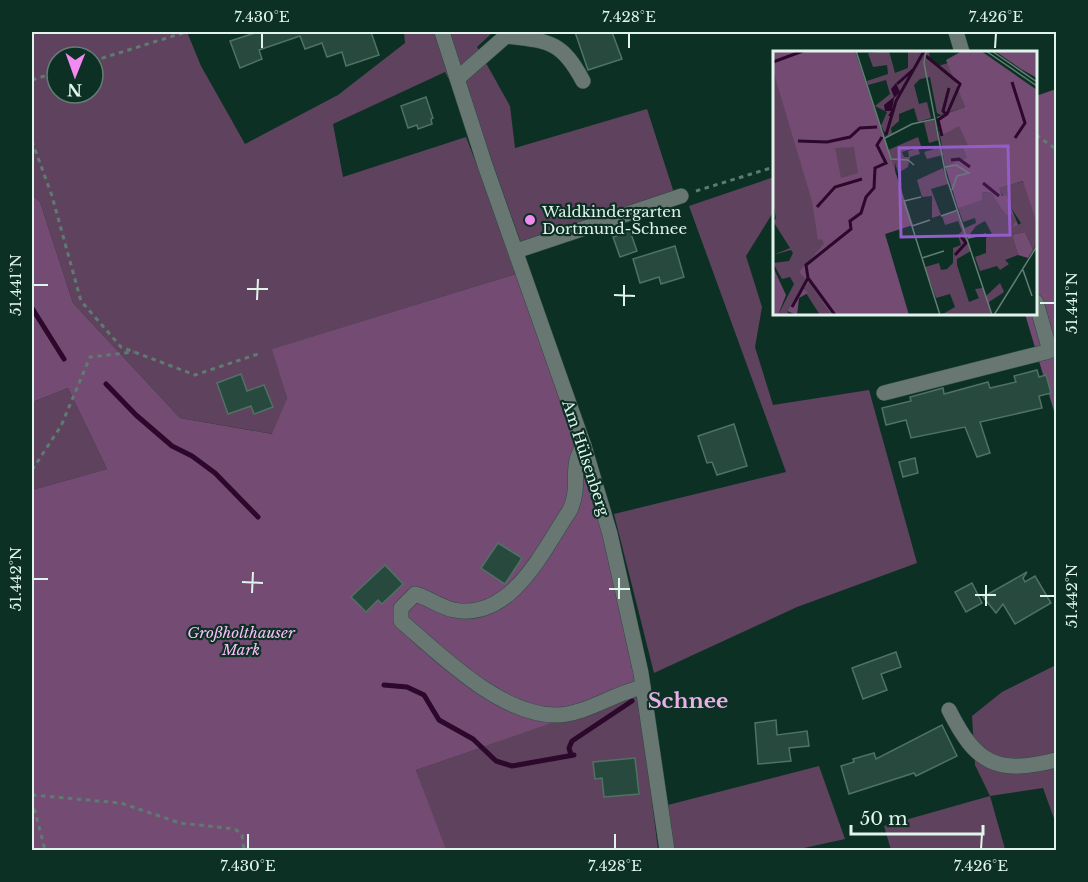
<svg xmlns="http://www.w3.org/2000/svg" width="1088" height="882" font-family="'Libre Baskerville',serif">
<rect width="100%" height="100%" fill="#0d3025"/>
<!-- green -->
<g fill="#5f435e" fill-rule="evenodd">
<path d="M32,32H187L201,66L245,144L338,95L405,43L404,32H493L477,47L510,106L515,148L647,109L674,193L522,246L490,156L445,72L333,124L343,177L466,137L519,273L273,349L287,398L273,434L180,418L73,303L40,202L32,195ZM57,57H93V93H57Z"/>
<path d="M774,177L772,214L746,256L762,307L755,347L773,405L869,390L917,563L797,607L654,673L614,514L786,472L689,206Z"/>
<path d="M68,388L107,469L32,490V398L33,402Z"/>
<path d="M1056,665V824L1043,788L990,796L1005,849L891,850L884,826L990,796L975,765L972,716L1002,692Z"/>
<path d="M639,696L658,850H259L437,828L416,770C490,745 563,717 639,696Z"/>
<path d="M819,766L845,839L795,850H667L660,807Z"/>
</g>
<!-- forest -->
<g fill="#744c73">
<path d="M1056,89V418L1025,314H1036V96Z"/>
<path d="M32,195L40,202L73,303L180,418L272,434L287,398L272,349L519,273L611,550L639,696C564,717 491,745 416,770L446,850H32V490L107,469L68,388L33,402L32,398Z"/>
</g>
<g fill="none" stroke-linecap="round" stroke-linejoin="round">
<!-- stream -->
<g stroke="#2c082c" stroke-width="5">
<path d="M32,308L64,359"/>
<path d="M106,384L136,415L172,446L192,456L215,473L258,517"/>
<path d="M384,685L407,687L424,695L439,720L473,739L496,761L512,766L574,755"/>
<path d="M571,755L569,748L572,741L632,701"/>
</g>
</g>
<!-- building -->
<g fill="#284a3e" stroke="#4f7264" stroke-width="1.5">
<path d="M258,32H371L379,55L346,66L342,52L327,57L322,43L305,49L300,36L259,50L262,59L240,68L230,41Z"/>
<path d="M575,32H612L622,59L588,70Z"/>
<path d="M426,97L433,118L431,119L432,124L418,129L417,125L408,128L401,106Z"/>
<path d="M630,231L637,251L620,257L613,237Z"/>
<path d="M675,246L684,277L661,284L659,277L640,283L633,259Z"/>
<path d="M1037,370L1039,377L1046,375L1051,393L1039,396L1042,408L980,422L990,453L977,457L965,427L911,438L906,420L886,425L882,408L911,401L910,397L943,388L944,394L988,382L990,388L1016,382L1014,376Z"/>
<path d="M241,374L247,391L264,385L273,407L254,414L251,406L228,414L217,383Z"/>
<path d="M734,424L747,466L717,475L712,462L707,463L698,436Z"/>
<path d="M915,458L918,473L903,477L899,462Z"/>
<path d="M498,543L522,558L505,584L481,568Z"/>
<path d="M385,565L403,584L382,604L378,600L366,612L351,597Z"/>
<path d="M1027,572L1023,578L1025,582L1035,576L1051,603L1015,624L1003,604L996,613L983,597Z"/>
<path d="M972,583L982,603L966,612L955,592Z"/>
<path d="M896,652L901,667L881,674L887,690L863,699L852,668Z"/>
<path d="M776,720L777,735L807,731L809,746L789,748L791,761L758,764L755,723Z"/>
<path d="M942,725L957,756L916,776L914,773L849,794L841,766L854,762L853,759L874,753L876,759Z"/>
<path d="M635,758L639,794L604,797L602,778L595,779L593,762Z"/>
</g>
<g fill="none" stroke-linecap="round" stroke-linejoin="round">
<!-- minor casing -->
<g stroke="#2b4b41" stroke-width="16">
<g id="minor">
<path d="M442,32L485,165L584,446L610,534L641,673L667,850"/>
<path d="M956,32L962,52"/>
<path d="M458,78L506,36C549,41 562,41 583,81"/>
<path d="M516,251L681,196"/>
<path d="M884,393L1050,351L1036,302"/>
<path d="M584,446C568,466 582,484 570,510C543,550 512,621 454,610C440,607 429,598 415,594L401,608V621C441,655 500,715 556,715C585,715 614,693 643,687"/>
<path d="M949,710C976,764 997,775 1056,760"/>
</g>
</g>
<!-- path -->
<g stroke="#5e7b71" stroke-width="3" stroke-dasharray="4.5 4.5" stroke-linecap="butt">
<path d="M93,61L186,32"/>
<path d="M32,80L57,72"/>
<path d="M1036,135L1056,149"/>
<path d="M32,141L52,196L81,301L121,347L195,375L261,353"/>
<path d="M696,191L774,167"/>
<path d="M32,470L61,426L90,357L134,352"/>
<path d="M32,795L121,803L180,823L235,829L242,835L244,850"/>
<path d="M32,800L45,850"/>
</g>
<!-- minor -->
<use href="#minor" stroke="#687771" stroke-width="15"/>
</g>
<!-- ticks -->
<path fill="none" stroke="#e1f4ec" stroke-width="2" d="M262,48V33M629,48V33M995,48L996,33M33,285H48M247,289H268M614,295L635,296M257,300L258,279M1040,303H1055M624,306V285M33,579H48M242,582L263,583M609,589H630M252,593L253,572M975,595H996M1040,596H1055M619,599V578M986,606V585M248,849V834M615,849V834M981,849L982,834"/>
<!-- markers -->
<circle fill="#f38af2" stroke="#0d3025" stroke-width="2" cx="530" cy="220" r="6"/>
<g text-anchor="middle" dominant-baseline="central" stroke-width="4.5" stroke-linejoin="round" paint-order="stroke">
<!-- poi labels -->
<g font-size="15" fill="#e1f4ec" stroke="#0d3025" text-anchor="start">
<text x="542" y="211">Waldkindergarten<tspan x="542" dy="17">Dortmund-Schnee</tspan></text>
</g>
<!-- street labels -->
<g font-size="15" fill="#e1f4ec" stroke="#0d3025">
<text transform="translate(586 458) rotate(72)">Am Hülsenberg</text>
</g>
<!-- park labels -->
<g font-size="15" font-style="italic" fill="#fcbcfa" stroke="#0d3025">
<text x="241" y="632">Großholthauser<tspan x="241" dy="17">Mark</tspan></text>
</g>
<!-- district labels -->
<g font-size="21" font-weight="bold" fill="#eaafe8" stroke="#0d3025">
<text x="688" y="701">Schnee</text>
</g>
</g>
<!-- overview -->
<g transform="translate(773 51)">
<rect width="264" height="264" fill="#0d3025"/>
<path d="M0,0L115,99L145,86L148,95L129,101L131,106H136L135,100L145,97L147,103L137,106L135,116L125,122L122,112L123,178L110,184L74,264L46,245L58,264H47L31,239L34,228L14,260L16,264H5L21,233L17,226L9,228L0,212L16,210L20,202L18,199L0,204L17,197L0,170L3,168L0,149ZM116,0L122,22L135,17V0H156L157,10L165,15L175,12L192,56L168,64L164,62L157,26L147,28L141,34L146,53L154,51L158,67L145,71L141,57L126,63V70L118,77L119,83L114,85L108,75L114,61L102,55L117,43L113,29L95,34L94,30L115,23L114,14L100,16L95,2ZM161,69L166,89L156,92L151,71ZM186,72L210,102L172,115L170,104L154,108L151,101L168,96L170,102L167,85ZM170,117L175,133L158,138L168,164L159,167V145L149,146L144,129ZM251,130L264,173V192L260,199L252,181L239,184L245,204L232,209L236,213L227,219L224,215L207,220L202,206L213,202V187L219,183L212,170L203,175L194,187L198,200L184,208V214L196,251L206,247L202,238L210,237L213,245L227,232L231,241L216,251L218,264H168L182,256L177,243L163,247L152,216L166,212L168,219L174,218L180,212V197L188,194L185,184L189,180L185,170L172,174L169,165L184,160L192,177L203,172L202,167L190,171L185,157L209,141L218,142L233,163L240,162L245,174L248,172L225,137Z" fill="#5f435e"/>
<path d="M0,0H82L140,174L112,183L136,264H58L36,231L31,238L35,242L26,247L24,264L14,260L33,228L26,221L51,193L49,188L45,189L39,150L0,19ZM81,96L85,122L68,127L62,97ZM189,0H208L264,39V173L250,130L226,137L229,145L233,144L245,174L239,176L243,170L240,163L233,164L218,142L209,141V149L185,157L172,115L194,107L190,96L195,94L186,75L167,85L164,66L192,56L173,9ZM222,0H264V27L248,18ZM252,181L260,199L255,207L245,204L239,184ZM0,216L13,244L5,264H0Z" fill="#744c73" fill-rule="evenodd"/>
<path d="M123,32L127,41L121,47L118,65H115L118,60H112L111,54L121,46L118,38Z" fill="#2c082c"/>
<path fill="none" stroke="#2c082c" stroke-width="3" d="M153,5L187,33L174,63L165,69L169,85M0,11L30,0M239,31L252,72L242,87M124,33L141,18M173,63L170,60L176,37M113,84L123,50L151,0M25,90L54,91L77,86L87,77L104,76M178,109L186,108L197,116M210,132L226,145M44,156L62,136L89,128M182,204L193,192L187,184M35,227L62,264M19,256L35,227L33,214L78,178L77,170L88,162L93,146L101,137L102,117L113,112L104,94L109,86"/>
<path fill="none" stroke="#627e75" stroke-width="1.5" d="M83,0L118,108L135,109L141,114M153,0L151,12L173,125L219,264M213,0L264,35M219,0L264,31M112,87L139,73L162,68M172,116L183,114L196,122L184,125L179,139M148,146L131,150L167,264M168,165L185,159M139,175L157,169M195,187L213,183M149,207L171,200M250,219L259,245M221,264L264,195"/>
<path fill="#945eca" fill-opacity="0.15" stroke="#945eca" stroke-width="3" d="M235,95L237,184L128,186L126,97Z"/>
<rect width="264" height="264" fill="none" stroke="#e1f4ec" stroke-width="3"/>
</g>
<!-- border -->
<rect width="1088" height="882" fill="none" stroke="#0d3025" stroke-width="66"/>
<!-- north arrow -->
<g transform="translate(75 75) rotate(181)"><circle r="28" fill="#0d3025" stroke="#627e75" stroke-width="1.5"/>
<path d="M0-4.5L10 22L0 15L-10 22Z" fill="#f38af2"/>
<text y="-9" font-size="16" font-weight="bold" text-anchor="middle" fill="#e1f4ec">N</text>
</g>
<!-- scale -->
<path d="M851 825v9h132v-9" fill="none" stroke="#e1f4ec" stroke-width="3"/>
<text x="860" y="825" font-size="18" fill="#e1f4ec" stroke="#0d3025" stroke-width="4.5" paint-order="stroke">50 m</text>
<rect x="33" y="33" width="1022" height="816" fill="none" stroke="#e1f4ec" stroke-width="2"/>
<g font-size="15" text-anchor="middle" fill="#e1f4ec">
<text x="262" y="22">7.430°E</text>
<text x="629" y="22">7.428°E</text>
<text x="996" y="22">7.426°E</text>
<text transform="translate(16 285) rotate(-90)" y="5">51.441°N</text>
<text transform="translate(1072 303) rotate(-90)" y="5">51.441°N</text>
<text transform="translate(16 579) rotate(-90)" y="5">51.442°N</text>
<text transform="translate(1072 596) rotate(-90)" y="5">51.442°N</text>
<text x="248" y="871">7.430°E</text>
<text x="615" y="871">7.428°E</text>
<text x="981" y="871">7.426°E</text>
</g>
</svg>
